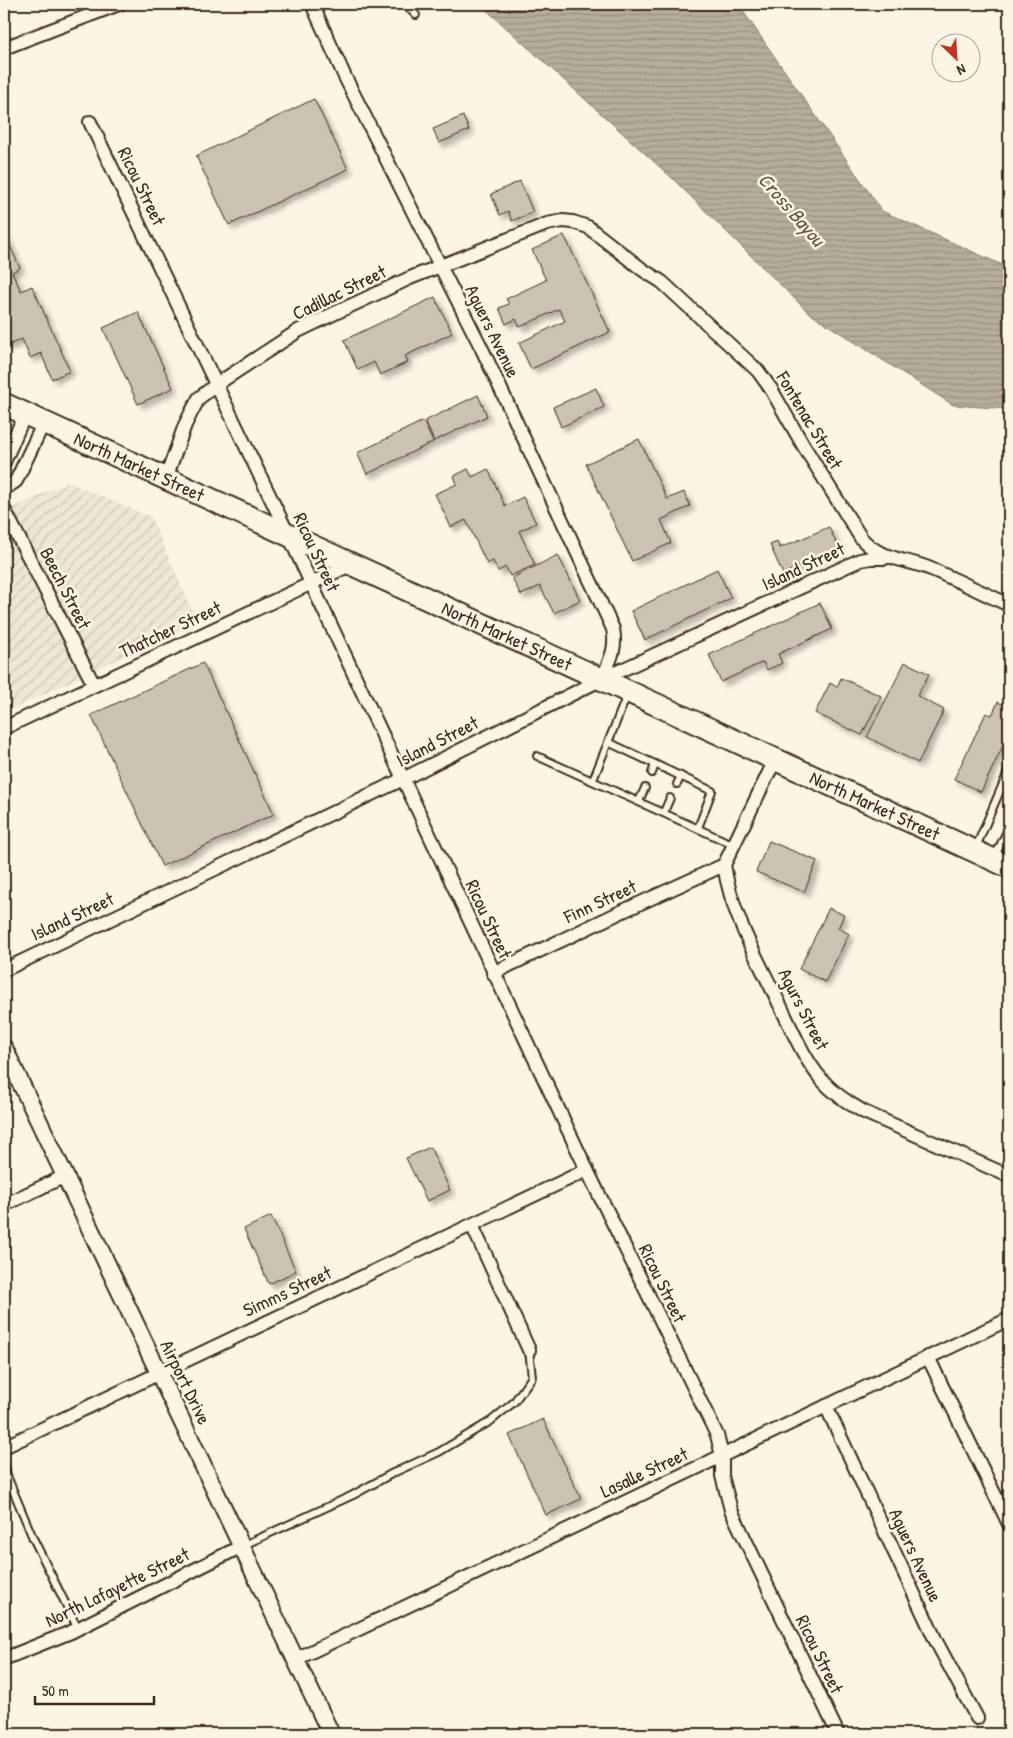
<svg xmlns="http://www.w3.org/2000/svg" width="1013" height="1738" font-family="'Patrick Hand',sans-serif">
<defs>
<pattern id="industrial-furrows" width="10" height="10" patternUnits="userSpaceOnUse" patternTransform="scale(1.25)"><rect width="10" height="10" fill="#eee6d6"/><path d="M-1 1l2-2M0 10L10 0M9 11l2-2" fill="none" stroke="#cdc5b7"/></pattern>
<pattern id="water-rules" width="6" height="5" patternUnits="userSpaceOnUse" patternTransform="scale(1.25)"><rect width="6" height="5" fill="#b7ad9e"/><path d="M0 2.5h6" fill="none" stroke="#968d80"/></pattern>
<filter id="shadow"><feDropShadow dx="4.5" dy="4.5" stdDeviation="2.5" flood-color="#0004"/></filter>
</defs>
<rect width="100%" height="100%" fill="#fcf5e5"/>
<filter id="ink" filterUnits="userSpaceOnUse"><feTurbulence type="fractalNoise" baseFrequency=".02" numOctaves="2"/><feDisplacementMap in="SourceGraphic" scale="10" xChannelSelector="R" yChannelSelector="G"/><feConvolveMatrix kernelMatrix="1 2 1 2 8 2 1 2 1" color-interpolation-filters="sRGB"/></filter>
<g filter="url(#ink)">
<!-- industrial -->
<path fill="url(#industrial-furrows)" d="M67,482L151,517L197,622L4,713V512Z"/>
<!-- water -->
<path fill="url(#water-rules)" stroke="#85796b" d="M480,4H738L882,211L1009,268V409L953,405L809,313L672,178Z"/>
<!-- building -->
<g fill="#ccc2b3" stroke="#3b2a1e" filter="url(#shadow)">
<path d="M314,99L348,169L229,225L196,156Z"/>
<path d="M463,116L469,130L439,143L433,129Z"/>
<path d="M520,181L533,212L512,221L508,211L500,215L491,194Z"/>
<path d="M4,232L20,268L12,272L21,291L32,286L70,371L52,379L41,353L30,358L22,339L4,347Z"/>
<path d="M564,235L610,332L531,369L519,343L565,321L559,309L520,327L516,319L506,324L499,308L509,304L506,299L546,280L532,250Z"/>
<path d="M435,297L452,333L405,356L408,362L380,375L374,362L358,370L344,340Z"/>
<path d="M138,312L173,388L138,404L103,328Z"/>
<path d="M596,388L604,407L561,427L553,407Z"/>
<path d="M478,395L487,416L434,441L425,421Z"/>
<path d="M423,421L433,442L367,474L357,453Z"/>
<path d="M639,439L667,499L684,492L690,506L661,520L671,543L632,561L586,464Z"/>
<path d="M468,469L472,477L488,469L505,506L523,497L536,523L519,531L535,565L510,576L506,567L498,571L493,561L487,564L466,520L451,527L435,494L457,484L454,476Z"/>
<path d="M829,527L839,549L783,574L770,545L777,542L780,548Z"/>
<path d="M558,555L580,600L554,613L540,586L521,595L512,578Z"/>
<path d="M717,569L731,598L645,640L631,611Z"/>
<path d="M820,603L832,629L778,654L782,663L767,670L763,662L721,682L709,655Z"/>
<path d="M905,662L929,674L917,696L944,710L918,763L867,737Z"/>
<path d="M203,663L274,814L162,866L91,715Z"/>
<path d="M841,678L881,696L862,735L815,713L830,683L837,687Z"/>
<path d="M998,702L1009,708L1006,716L1009,718V733L981,792L954,779L986,713L992,715Z"/>
<path d="M769,841L817,861L804,892L756,872Z"/>
<path d="M829,908L844,915L838,928L849,934L825,982L799,969Z"/>
<path d="M430,1147L450,1190L427,1201L406,1158Z"/>
<path d="M271,1216L296,1271L269,1284L244,1229Z"/>
<path d="M543,1419L581,1499L546,1515L509,1435Z"/>
</g>
<g fill="none" stroke-linecap="round" stroke-linejoin="round">
<!-- service casing -->
<g stroke="#3b2a1e" stroke-width="10">
<g id="service">
<path d="M404,4L416,15"/>
<path d="M608,742L712,791L698,828"/>
<path d="M537,756L734,845"/>
<path d="M652,773L655,764"/>
<path d="M593,780L627,695"/>
<path d="M677,784L681,776"/>
<path d="M639,801L645,788"/>
<path d="M664,812L670,798"/>
<path d="M976,847L1008,772L1009,753"/>
<path d="M994,858L1009,827"/>
<path d="M4,1460L7,1476L33,1538L78,1629"/>
<path d="M242,1546L353,1495L393,1473L439,1452L491,1421L514,1402L532,1377L529,1350"/>
</g>
</g>
<!-- minor casing -->
<g stroke="#3b2a1e" stroke-width="16">
<g id="minor">
<path d="M312,4L345,77L482,349L613,629C617,649 610,660 602,679"/>
<path d="M4,48L119,4"/>
<path d="M90,122L288,534L587,1170L717,1435L722,1456V1476L731,1510L838,1734"/>
<path d="M4,462L25,414"/>
<path d="M166,478L185,425L192,411L199,398L217,384L298,331L335,313L410,278L547,224L563,221L573,222L588,227L643,270L662,282L758,371L771,389L803,445L861,538C881,561 905,558 931,569C957,580 983,593 1009,605"/>
<path d="M4,489L16,481L44,422"/>
<path d="M4,509L94,685"/>
<path d="M4,728L352,564"/>
<path d="M775,760L724,865C732,916 757,958 779,1003C792,1029 803,1058 822,1080C834,1094 848,1103 864,1112L1009,1176"/>
<path d="M4,970L403,779L602,679L860,560L871,558H885"/>
<path d="M493,973L623,911L724,865"/>
<path d="M4,1205L65,1176"/>
<path d="M472,1225L529,1350"/>
<path d="M928,1357L1009,1524"/>
<path d="M826,1406L937,1643L977,1718"/>
<path d="M4,1447L587,1170"/>
<path d="M6,1658L71,1632L242,1546"/>
<path d="M296,1659L1009,1319"/>
</g>
</g>
<!-- tertiary casing -->
<g stroke="#3b2a1e" stroke-width="20">
<path id="tertiary" d="M4,1048L331,1734"/>
</g>
<!-- primary casing -->
<g stroke="#3b2a1e" stroke-width="25">
<g id="primary">
<path id="s1" d="M4,404L1009,867"/>
</g>
</g>
<!-- service -->
<use href="#service" stroke="#fcf5e5" stroke-width="6"/>
<!-- minor -->
<use href="#minor" stroke="#fcf5e5" stroke-width="12"/>
<!-- tertiary -->
<use href="#tertiary" stroke="#fcf5e5" stroke-width="16"/>
<!-- primary -->
<use href="#primary" stroke="#fcf5e5" stroke-width="21"/>
</g>
</g>
<g text-anchor="middle" dominant-baseline="central" stroke-width="5" stroke-linejoin="round" paint-order="stroke">
<!-- street labels -->
<g font-size="19" fill="#3b2a1e" stroke="#fcf5e5">
<text transform="translate(142 186) rotate(64)">Ricou Street</text>
<text transform="translate(339 292) rotate(-26)">Cadillac Street</text>
<text transform="translate(493 331) rotate(64)">Aguers Avenue</text>
<text transform="translate(810 420) rotate(59)">Fontenac Street</text>
<text stroke="none"><textPath href="#s1" startOffset="149">North Market Street</textPath></text>
<text transform="translate(317 552) rotate(65)">Ricou Street</text>
<text transform="translate(803 566) rotate(-25)">Island Street</text>
<text transform="translate(66 588) rotate(63)">Beech Street</text>
<text transform="translate(170 629) rotate(-25)">Thatcher Street</text>
<text stroke="none"><textPath href="#s1" startOffset="554">North Market Street</textPath></text>
<text transform="translate(437 741) rotate(-27)">Island Street</text>
<text stroke="none"><textPath href="#s1" startOffset="959">North Market Street</textPath></text>
<text transform="translate(600 901) rotate(-25)">Finn Street</text>
<text transform="translate(72 916) rotate(-25)">Island Street</text>
<text transform="translate(489 919) rotate(65)">Ricou Street</text>
<text transform="translate(804 1009) rotate(63)">Agurs Street</text>
<text transform="translate(663 1283) rotate(64)">Ricou Street</text>
<text transform="translate(287 1291) rotate(-25)">Simms Street</text>
<text transform="translate(186 1382) rotate(64)">Airport Drive</text>
<text transform="translate(644 1472) rotate(-25)">Lasalle Street</text>
<text transform="translate(916 1555) rotate(65)">Aguers Avenue</text>
<text transform="translate(117 1587) rotate(-26)">North Lafayette Street</text>
<text transform="translate(820 1654) rotate(64)">Ricou Street</text>
</g>
<!-- water labels -->
<g font-size="20" font-style="italic" fill="#605144" stroke="#fcf5e5">
<text transform="translate(792 209) rotate(49)">Cross Bayou</text>
</g>
</g>
<!-- margin -->
<rect width="1013" height="1738" fill="none" stroke="#fcf5e5" stroke-width="20"/>
<rect x="10" y="10" width="993" height="1718" fill="none" stroke="#3b2a1e" stroke-width="2" filter="url(#ink)"/>
<!-- north arrow -->
<g transform="translate(956 58) rotate(155)"><circle r="24" fill="#fcf5e5" stroke="#afa495"/>
<path d="M0-4L9 19L0 12L-9 19Z" fill="#c8321e"/>
<text y="-8" font-size="14" font-weight="bold" text-anchor="middle" fill="#3b2a1e">N</text>
</g>
<!-- scale -->
<path d="M35 1696v8h119v-8" fill="none" stroke="#3b2a1e" stroke-width="2.5"/>
<text x="42" y="1696" font-size="15" fill="#3b2a1e" stroke="#fcf5e5" stroke-width="4" paint-order="stroke">50 m</text>
</svg>
